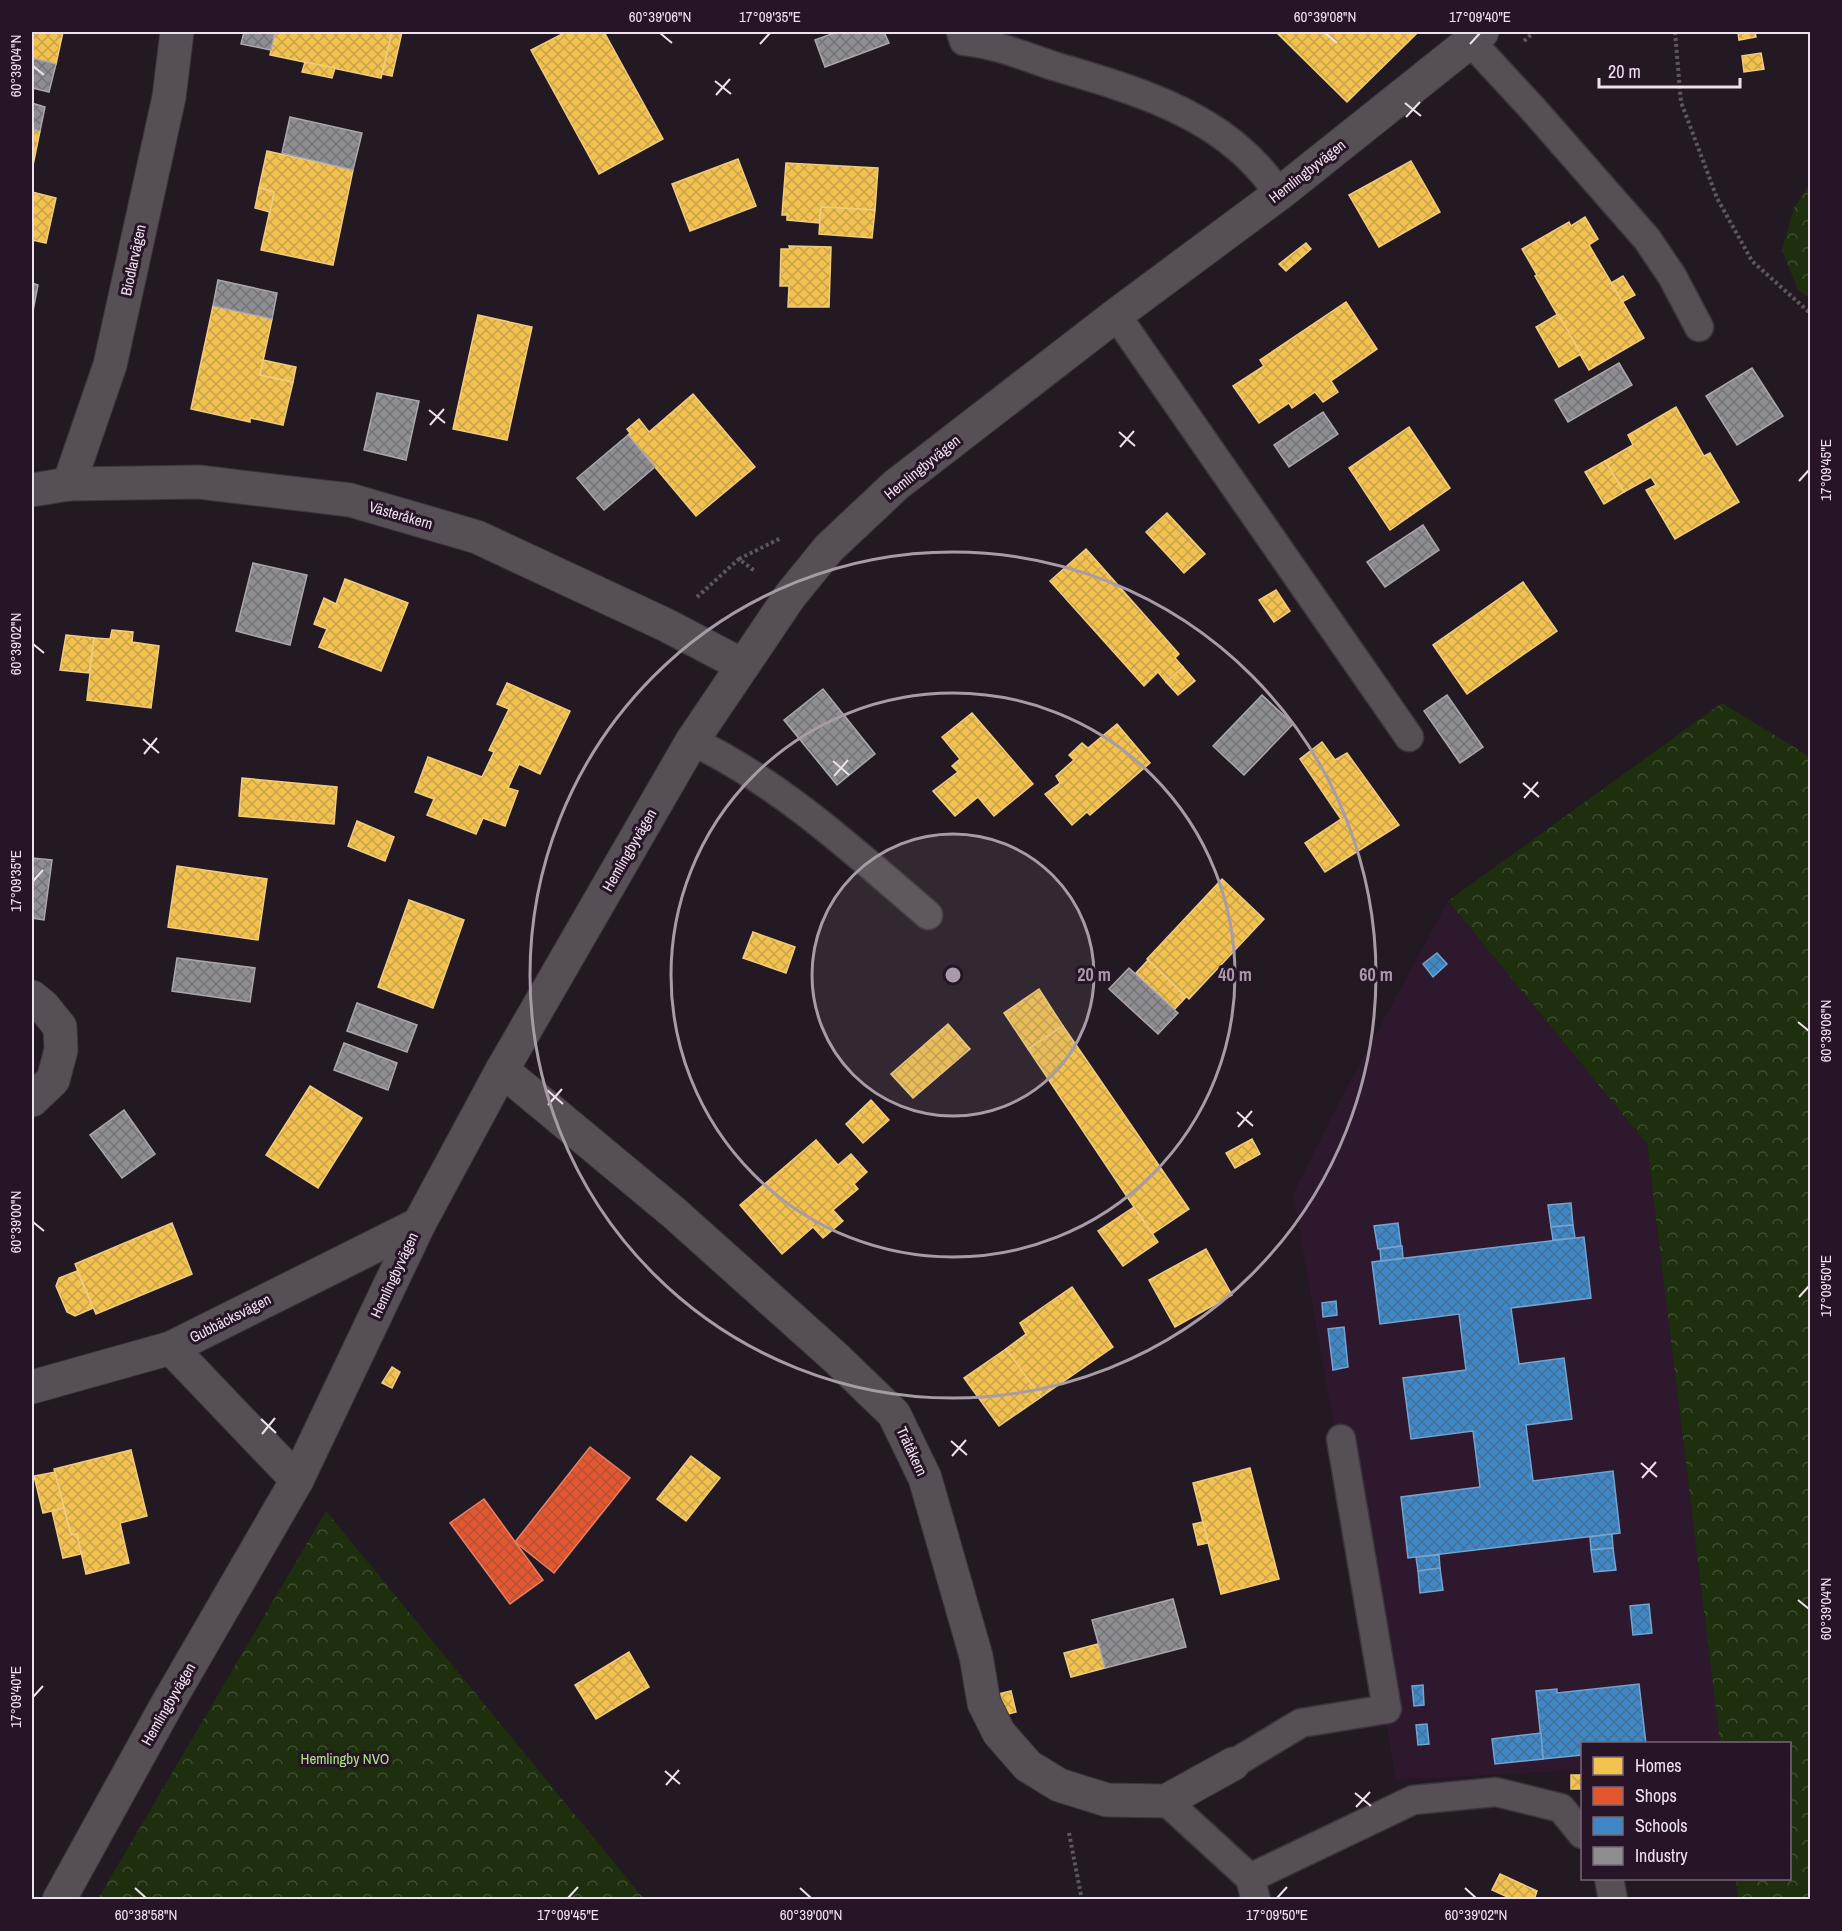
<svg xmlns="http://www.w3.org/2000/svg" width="1842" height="1931" font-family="'Archivo Narrow',sans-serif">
<defs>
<pattern id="forest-crowns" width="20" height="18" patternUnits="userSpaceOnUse" patternTransform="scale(1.5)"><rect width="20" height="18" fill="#1d2f0d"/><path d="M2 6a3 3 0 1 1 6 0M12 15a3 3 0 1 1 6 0" fill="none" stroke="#3e4d31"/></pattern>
<pattern id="homes-cross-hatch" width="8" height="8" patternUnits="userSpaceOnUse" patternTransform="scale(1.5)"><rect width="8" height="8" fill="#f2c14e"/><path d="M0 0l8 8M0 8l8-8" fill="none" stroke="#c7a24c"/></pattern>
<pattern id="shops-cross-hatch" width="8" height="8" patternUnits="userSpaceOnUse" patternTransform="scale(1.5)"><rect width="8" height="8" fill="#e4572e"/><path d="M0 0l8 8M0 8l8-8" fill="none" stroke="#b55136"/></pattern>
<pattern id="schools-cross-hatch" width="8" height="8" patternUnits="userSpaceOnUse" patternTransform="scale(1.5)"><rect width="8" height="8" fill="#3f88c5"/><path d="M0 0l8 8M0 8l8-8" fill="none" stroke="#427099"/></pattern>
<pattern id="industry-cross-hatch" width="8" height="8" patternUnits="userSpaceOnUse" patternTransform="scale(1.5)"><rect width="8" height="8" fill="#8d8d92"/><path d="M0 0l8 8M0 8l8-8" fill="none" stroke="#747378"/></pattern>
</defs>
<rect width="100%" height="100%" fill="#231923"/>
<!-- built -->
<path fill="#2d182d" d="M1448,901L1647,1144L1720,1743L1582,1744V1770L1396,1780L1293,1194L1339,1102Z"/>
<!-- forest -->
<g fill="url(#forest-crowns)">
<path d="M1810,183V298L1798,290L1782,250L1794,208Z"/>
<path d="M1722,703L1810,757V1899H1738L1736,1879L1790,1878V1744L1720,1743L1647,1144L1448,901Z"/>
<path d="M326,1511L644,1899H98Z"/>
</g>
<!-- homes -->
<g fill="url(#homes-cross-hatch)" stroke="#f1cb7e" stroke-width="1.5">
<path d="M32,32H63L56,64L32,58Z"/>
<path d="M275,32H392L381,78L270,55Z"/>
<path d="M392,32H402L392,76L382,74Z"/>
<path d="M566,32H604L663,139L599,174L531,50Z"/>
<path d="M1276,32H1413L1416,34L1347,102Z"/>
<path d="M1738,32H1755L1756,37L1739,40Z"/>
<path d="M1761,53L1764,69L1744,72L1742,56Z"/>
<path d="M305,62L335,68L332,78L302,72Z"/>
<path d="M32,129L40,131L32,170Z"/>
<path d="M267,151L353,170L333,265L261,250L274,192L259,188Z"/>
<path d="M738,159L756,206L690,231L672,184Z"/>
<path d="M1411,161L1440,212L1379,247L1349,195Z"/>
<path d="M786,163L878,168L875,210L821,207L819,223L787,220V215H782Z"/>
<path d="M259,188L274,192L270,212L255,208Z"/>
<path d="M32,192L56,198L46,243L32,240Z"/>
<path d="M821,207L875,210L872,238L819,234Z"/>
<path d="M1585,217L1598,239L1589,245L1644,338L1589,370L1535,276L1537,275L1522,249L1569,222L1571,226Z"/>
<path d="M1306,243L1311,249L1286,271L1279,264Z"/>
<path d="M789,246L831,247L829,307H788L789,286H780L781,249H790Z"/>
<path d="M1623,276L1635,295L1622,302L1611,283Z"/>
<path d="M1346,302L1377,349L1331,381L1338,392L1323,402L1315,392L1292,408L1289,403L1259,423L1233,386L1264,366L1260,360Z"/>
<path d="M213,306L272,319L260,375L293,382L283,425L250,418V422L191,409Z"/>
<path d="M1558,314L1581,354L1559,367L1536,327Z"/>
<path d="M478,315L532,327L507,440L453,429Z"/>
<path d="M263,360L296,367L293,382L260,375Z"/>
<path d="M693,394L755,467L696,516L628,435L630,433L627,429L639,419L649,432Z"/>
<path d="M1676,407L1704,456L1710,453L1739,502L1675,539L1646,490L1656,485L1651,477L1624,492L1605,461L1633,445L1628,435Z"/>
<path d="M1409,427L1450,488L1390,530L1349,468Z"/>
<path d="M1605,461L1624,492L1604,504L1585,472Z"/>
<path d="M1167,513L1205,554L1184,573L1146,532Z"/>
<path d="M1086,549L1179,654L1175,658L1183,667L1166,682L1158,672L1144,686L1050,581Z"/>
<path d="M345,579L408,603L381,671L319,647L327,629L314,624L324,598L336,604Z"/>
<path d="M1523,582L1557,631L1467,694L1433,645Z"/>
<path d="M1276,590L1290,611L1274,622L1259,600Z"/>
<path d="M112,630L133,632L132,642L159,646L151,708L87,700L94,638L110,639Z"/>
<path d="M66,635L94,638L89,673L60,670Z"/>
<path d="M1183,667L1195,681L1178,695L1166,682Z"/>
<path d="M507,683L570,711L540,774L519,764L508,788L518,791L505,826L483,818L476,834L427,815L434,799L415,792L428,757L482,777L494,752L489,750L509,709L497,704Z"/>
<path d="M972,713L1033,784L994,816L978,797L955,816L933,791L958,772L952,766L960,759L942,737Z"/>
<path d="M1117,724L1150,763L1090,815L1087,812L1072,825L1045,794L1060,783L1056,776L1074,760L1069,755L1082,743L1088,748Z"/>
<path d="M1322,742L1335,760L1347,753L1399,825L1325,872L1305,843L1341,819L1300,759Z"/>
<path d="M242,778L337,787L334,824L239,816Z"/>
<path d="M357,821L394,837L385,861L348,846Z"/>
<path d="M177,866L267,879L258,940L168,927Z"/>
<path d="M1222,879L1264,919L1189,999L1147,959Z"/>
<path d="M409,900L464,920L433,1008L378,987Z"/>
<path d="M753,932L795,947L786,973L743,958Z"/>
<path d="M1148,960L1186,997L1174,1010L1136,973Z"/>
<path d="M1039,989L1063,1026L1028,1049L1004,1013Z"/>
<path d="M948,1024L970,1049L913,1098L891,1074Z"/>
<path d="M1063,1026L1189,1209L1152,1234L1028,1049Z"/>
<path d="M310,1086L362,1118L318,1188L266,1155Z"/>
<path d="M871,1100L889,1120L863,1143L846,1124Z"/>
<path d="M1252,1139L1260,1154L1235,1168L1226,1153Z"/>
<path d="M816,1140L838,1165L851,1154L867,1172L854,1184L858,1189L833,1210L843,1221L823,1238L813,1227L782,1254L740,1205Z"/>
<path d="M1134,1207L1158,1242L1123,1266L1098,1231Z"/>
<path d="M172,1223L192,1274L96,1314L75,1264Z"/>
<path d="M1206,1249L1232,1295L1175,1327L1149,1280Z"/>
<path d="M77,1271L93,1308L75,1316L67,1312L56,1286L59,1278Z"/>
<path d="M1072,1287L1113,1347L1041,1397L1006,1349L1026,1334L1020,1323Z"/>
<path d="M1006,1349L1041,1397L999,1426L964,1378Z"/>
<path d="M392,1367L400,1372L392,1388L382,1383Z"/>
<path d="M131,1450L147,1516L120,1523L129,1563L86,1574L77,1534L71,1535L54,1469Z"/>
<path d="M691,1456L720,1478L686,1521L657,1499Z"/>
<path d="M1250,1468L1279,1579L1221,1594L1193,1483Z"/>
<path d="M55,1472L64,1508L43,1513L34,1476Z"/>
<path d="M64,1508L71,1535L77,1534L81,1554L63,1558L52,1511Z"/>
<path d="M1203,1522L1208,1543L1198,1545L1193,1524Z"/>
<path d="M1098,1644L1105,1668L1071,1677L1064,1653Z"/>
<path d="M629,1652L649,1687L596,1719L575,1685Z"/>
<path d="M1011,1691L1016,1712L1000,1716L994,1695Z"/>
<rect x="1571" y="1775" width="11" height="14"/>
<path d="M1500,1874L1537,1891L1534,1900H1514L1492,1890Z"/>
</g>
<!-- shops -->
<g fill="url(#shops-cross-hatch)" stroke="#e78068" stroke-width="1.5">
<path d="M590,1447L630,1478L554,1573L515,1542Z"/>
<path d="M484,1499L543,1580L510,1604L450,1523Z"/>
</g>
<!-- schools -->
<g fill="url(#schools-cross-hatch)" stroke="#74a3d1" stroke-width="1.5">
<path d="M1437,953L1447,964L1433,977L1423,964Z"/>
<path d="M1571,1203L1573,1225L1551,1227L1548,1205Z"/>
<path d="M1398,1223L1401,1246L1378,1249L1374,1226Z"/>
<path d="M1573,1225L1575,1238L1553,1240L1551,1227Z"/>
<path d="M1584,1237L1591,1298L1511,1308L1519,1364L1564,1358L1572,1419L1526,1425L1533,1481L1613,1471L1620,1533L1408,1558L1401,1497L1480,1487L1473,1431L1411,1439L1403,1378L1466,1370L1459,1314L1380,1324L1372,1262Z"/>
<path d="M1402,1246L1403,1258L1381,1261L1380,1249Z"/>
<path d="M1336,1301L1337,1315L1323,1317L1322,1303Z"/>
<path d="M1344,1327L1348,1367L1333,1370L1328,1329Z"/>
<path d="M1612,1534L1613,1548L1591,1550L1590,1537Z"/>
<path d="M1613,1548L1616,1570L1594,1572L1591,1550Z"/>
<path d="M1439,1555L1440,1568L1418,1571L1416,1557Z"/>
<path d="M1440,1568L1443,1590L1420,1593L1418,1571Z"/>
<path d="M1649,1604L1652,1633L1633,1635L1630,1606Z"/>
<path d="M1639,1684L1646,1744H1582V1755L1543,1759L1536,1691L1557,1689V1693Z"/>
<path d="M1423,1685L1424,1705L1414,1706L1412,1686Z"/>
<path d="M1427,1724L1429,1744L1418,1745L1416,1725Z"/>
<path d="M1541,1733L1543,1759L1495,1764L1492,1739Z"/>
</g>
<!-- industry -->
<g fill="url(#industry-cross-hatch)" stroke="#aaa6ae" stroke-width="1.5">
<path d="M244,32H275L271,50L241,44Z"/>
<path d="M837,32H884L889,43L825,67L815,40Z"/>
<path d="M32,58L56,64L49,92L32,88Z"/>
<path d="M32,103L45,107L40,131L32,129Z"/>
<path d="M290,117L362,133L353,170L282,153Z"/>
<path d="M218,280L277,293L272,319L213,306Z"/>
<path d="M32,283L38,285L32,316Z"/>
<path d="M1619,363L1632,385L1568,422L1555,400Z"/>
<path d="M1752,368L1783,416L1737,445L1706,396Z"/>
<path d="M377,393L419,401L406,460L364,450Z"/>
<path d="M1323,412L1338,434L1289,467L1274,445Z"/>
<path d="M628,435L655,467L604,510L577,478Z"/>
<path d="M1423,525L1439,550L1385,587L1367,562Z"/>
<path d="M253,563L307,575L290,645L236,631Z"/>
<path d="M823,689L875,754L837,785L784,720Z"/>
<path d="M1262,695L1293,724L1244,775L1213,746Z"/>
<path d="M1447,695L1483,747L1460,763L1424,711Z"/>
<path d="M32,858L52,860L44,920L32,918Z"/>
<path d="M177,958L255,968L250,1002L172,991Z"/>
<path d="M1129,968L1178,1013L1158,1034L1109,989Z"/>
<path d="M357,1003L417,1025L407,1052L347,1031Z"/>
<path d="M344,1043L397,1063L388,1090L334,1070Z"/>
<path d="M124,1110L155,1154L122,1178L90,1135Z"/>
<path d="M1173,1599L1186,1647L1105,1668L1092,1620Z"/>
</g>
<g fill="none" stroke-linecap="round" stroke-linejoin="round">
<!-- lane casing -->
<g stroke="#3d353d" stroke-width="31">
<g id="lane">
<path d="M961,32L964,41C997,44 1026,57 1057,67C1127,88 1204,109 1256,165C1265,174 1272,184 1279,194"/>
<path d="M1471,42L1533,109L1647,239L1672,276L1699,327"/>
<path d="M1116,315L1409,737"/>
<path d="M692,741C780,783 855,852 928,915"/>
<path d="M1233,1764L1301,1723L1387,1709L1341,1439"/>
<path d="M1166,1801L1250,1878L1256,1900"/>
<path d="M1250,1878L1413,1800L1496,1792L1561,1808L1582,1834"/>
<path d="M1609,1878L1613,1900"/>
</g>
</g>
<!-- street casing -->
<g stroke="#3d353d" stroke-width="35">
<g id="street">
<path d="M69,484L110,365L169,97L177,32"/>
<path d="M32,490L69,484L199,482L350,500L477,537L666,625L742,665"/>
<path d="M32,997L43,1006L60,1027L61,1050L53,1080L32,1100"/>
<path d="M502,1070L673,1212L836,1358L894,1414L925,1478L976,1656L984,1703L999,1733L1028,1766L1059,1785L1107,1800L1166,1801L1233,1764"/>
<path d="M171,1348L297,1480"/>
<path d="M32,1387L171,1348L419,1224"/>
<path d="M59,1900L165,1708L297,1480L419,1224L502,1070L692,741L790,596L829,548L896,485L1116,315L1279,194L1482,32"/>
</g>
</g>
<!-- path -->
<g stroke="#5e585e" stroke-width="4" stroke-dasharray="3 3" stroke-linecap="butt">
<path d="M1675,32L1681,102L1717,198L1752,261L1810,313"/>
<path d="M1524,41L1534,32"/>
<path d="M739,559L781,538"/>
<path d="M697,597L739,559L756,572"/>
<path d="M1069,1833L1082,1900"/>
</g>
<!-- lane -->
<use href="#lane" stroke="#564f56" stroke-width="28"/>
<!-- street -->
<use href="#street" stroke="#564f56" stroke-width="33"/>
</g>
<!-- ticks -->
<path fill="none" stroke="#eee1ee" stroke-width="2" d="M660,33L672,43M1325,33L1337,43M760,44L770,33M1470,44L1480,33M33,66L44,75M715,81L731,94M716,95L730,79M1405,103L1421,116M1406,117L1420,102M429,410L445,423M430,425L444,409M1119,432L1135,446M1120,447L1134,431M1799,481L1809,470M33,644L44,653M143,739L159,753M144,754L157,738M833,761L849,775M834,776L848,760M1523,783L1539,797M1524,798L1538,782M33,881L43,870M1798,1022L1809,1031M547,1090L563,1104M548,1105L562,1089M1237,1112L1253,1126M1238,1127L1252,1111M33,1222L44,1231M1799,1297L1809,1286M261,1419L276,1433M262,1434L275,1418M951,1441L967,1455M952,1456L966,1440M1641,1463L1657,1477M1642,1478L1656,1462M1798,1600L1809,1609M33,1697L43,1686M665,1771L680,1784M666,1785L679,1770M1355,1793L1371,1806M1356,1807L1370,1792M135,1888L146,1898M800,1888L811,1898M1465,1888L1476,1898M568,1898L578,1887M1277,1898L1287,1887"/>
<!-- distance rings -->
<circle cx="953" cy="975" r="141" fill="#a79ba7" fill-opacity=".12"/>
<g fill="none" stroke="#a79ba7" stroke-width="3">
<circle cx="953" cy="975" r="141"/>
<circle cx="953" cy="975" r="282"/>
<circle cx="953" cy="975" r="423"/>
</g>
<g text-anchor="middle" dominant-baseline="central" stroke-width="6" stroke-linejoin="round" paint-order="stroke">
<!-- street labels -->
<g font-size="15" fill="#eee1ee" stroke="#271527">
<text transform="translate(1307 171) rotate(-38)">Hemlingbyvägen</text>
<text transform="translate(133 260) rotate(-78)">Biodlarvägen</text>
<text transform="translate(922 467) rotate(-39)">Hemlingbyvägen</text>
<text transform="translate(401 515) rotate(16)">Västeråkern</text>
<text transform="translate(629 850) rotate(-60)">Hemlingbyvägen</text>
<text transform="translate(394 1275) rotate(-65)">Hemlingbyvägen</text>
<text transform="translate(230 1318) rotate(-27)">Gubbäcksvägen</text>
<text transform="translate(912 1451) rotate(65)">Trätåkern</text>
<text transform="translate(168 1704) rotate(-60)">Hemlingbyvägen</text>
</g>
<!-- park labels -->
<g font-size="15" fill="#abe484" stroke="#271527">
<text x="345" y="1758">Hemlingby NVO</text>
</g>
</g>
<circle cx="953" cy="975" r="9" fill="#a79ba7" stroke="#271527" stroke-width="3"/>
<g font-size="18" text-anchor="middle" font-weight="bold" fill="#a79ba7" stroke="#271527" stroke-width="6" stroke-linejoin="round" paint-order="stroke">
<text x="1094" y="981">20 m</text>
<text x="1235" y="981">40 m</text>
<text x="1376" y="981">60 m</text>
</g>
<!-- border -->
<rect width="1842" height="1931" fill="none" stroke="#271527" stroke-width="66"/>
<!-- legend -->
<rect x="1581" y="1742" width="210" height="138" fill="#271527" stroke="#776777" stroke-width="1.5"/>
<rect x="1593" y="1757" width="30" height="18" fill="#f2c14e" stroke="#776777" stroke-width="1.5"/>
<text x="1635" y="1772" font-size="18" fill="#eee1ee">Homes</text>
<rect x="1593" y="1787" width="30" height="18" fill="#e4572e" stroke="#776777" stroke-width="1.5"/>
<text x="1635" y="1802" font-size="18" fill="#eee1ee">Shops</text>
<rect x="1593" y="1817" width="30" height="18" fill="#3f88c5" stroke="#776777" stroke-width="1.5"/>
<text x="1635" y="1832" font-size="18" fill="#eee1ee">Schools</text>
<rect x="1593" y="1847" width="30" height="18" fill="#8d8d92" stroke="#776777" stroke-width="1.5"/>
<text x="1635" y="1862" font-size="18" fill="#eee1ee">Industry</text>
<!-- scale -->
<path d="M1599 78v9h141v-9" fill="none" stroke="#eee1ee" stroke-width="3"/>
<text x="1608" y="78" font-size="18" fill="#eee1ee" stroke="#271527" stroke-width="4.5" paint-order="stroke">20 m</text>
<rect x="33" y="33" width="1776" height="1865" fill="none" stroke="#eee1ee" stroke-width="2"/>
<g font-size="15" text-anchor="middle" fill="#eee1ee">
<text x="660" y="22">60°39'06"N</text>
<text x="770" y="22">17°09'35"E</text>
<text x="1325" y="22">60°39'08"N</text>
<text x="1480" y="22">17°09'40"E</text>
<text transform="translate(16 66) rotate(-90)" y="5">60°39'04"N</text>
<text transform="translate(1826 470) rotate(-90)" y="5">17°09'45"E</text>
<text transform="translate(16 644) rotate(-90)" y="5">60°39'02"N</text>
<text transform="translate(16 881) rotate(-90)" y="5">17°09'35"E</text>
<text transform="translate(1826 1031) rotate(-90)" y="5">60°39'06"N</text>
<text transform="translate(16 1222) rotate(-90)" y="5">60°39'00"N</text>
<text transform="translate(1826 1286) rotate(-90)" y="5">17°09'50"E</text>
<text transform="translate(1826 1609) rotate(-90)" y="5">60°39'04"N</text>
<text transform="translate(16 1697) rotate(-90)" y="5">17°09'40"E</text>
<text x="146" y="1920">60°38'58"N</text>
<text x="568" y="1920">17°09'45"E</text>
<text x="811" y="1920">60°39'00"N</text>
<text x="1277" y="1920">17°09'50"E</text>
<text x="1476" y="1920">60°39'02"N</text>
</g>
</svg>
